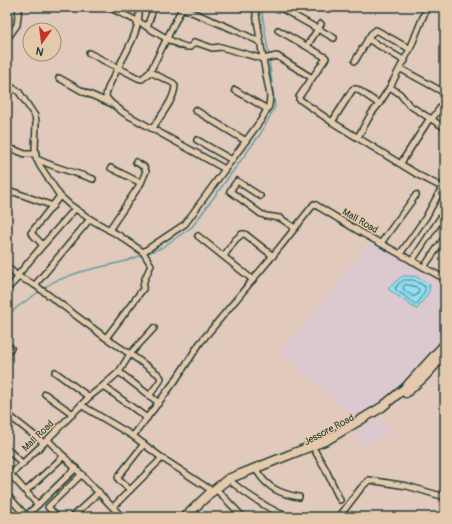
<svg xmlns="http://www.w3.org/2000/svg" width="452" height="524" font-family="Pangolin,sans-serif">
<defs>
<pattern id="water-waves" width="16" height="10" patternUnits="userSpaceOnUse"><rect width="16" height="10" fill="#92dff2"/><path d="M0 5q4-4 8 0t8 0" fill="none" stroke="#7dc0d0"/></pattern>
</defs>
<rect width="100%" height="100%" fill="#e1c9bc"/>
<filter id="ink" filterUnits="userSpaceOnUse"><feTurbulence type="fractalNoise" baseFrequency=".025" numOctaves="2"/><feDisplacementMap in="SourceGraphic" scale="8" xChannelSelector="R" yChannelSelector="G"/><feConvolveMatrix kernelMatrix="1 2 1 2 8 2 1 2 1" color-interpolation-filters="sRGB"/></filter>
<g filter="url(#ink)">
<!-- built -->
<g fill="#dcc9d0">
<path d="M370,241L445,285V335L417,368L378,403L354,418L281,352Z"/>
<path d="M378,419L392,431L366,446L353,435Z"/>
</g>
<!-- water -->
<path fill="url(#water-waves)" stroke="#649ea6" d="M403,276H415L430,285L429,292L417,309H416L388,289L396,281Z"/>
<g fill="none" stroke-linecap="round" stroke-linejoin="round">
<!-- shore -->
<g stroke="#4d7e80" stroke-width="1">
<path d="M404,280H414L425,287V291L417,304H415L395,289L398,284Z"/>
<path d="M406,285H412L419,289V291L416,296H413L403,289V287Z"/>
</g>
<!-- stream -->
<g stroke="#649ea6" stroke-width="1.5">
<path d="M261,7L269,56"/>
<path d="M7,316L20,305L53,282L80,272L126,261L161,248L192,227L261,133L275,107L269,59"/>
</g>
<!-- minor casing -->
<g stroke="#1f3d34" stroke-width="8">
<g id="minor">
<path d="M108,7C119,12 129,17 139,22C150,28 180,49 190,47L195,42L212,48L221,47L263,59L277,56L312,78"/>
<path d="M139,7C141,31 125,53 115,74C111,81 106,89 106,97L111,103L124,113L225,169"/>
<path d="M279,7L334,38"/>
<path d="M427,7L410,49L390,87L400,94L409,105L445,128"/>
<path d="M242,8L243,7"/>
<path d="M147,27L154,7"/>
<path d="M278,30L325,57L326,58L299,97V99L332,122L420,176L442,187"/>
<path d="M7,39L17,25L19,7"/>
<path d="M368,39L405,61"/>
<path d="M307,46L321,24"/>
<path d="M89,53L138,78L142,79L150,72"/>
<path d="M355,61L371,34L376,30L410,49"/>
<path d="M401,69L445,93"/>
<path d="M59,78L84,92L110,103"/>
<path d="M7,86L13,88L19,92L35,116L36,122L35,149L36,158L40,166L60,196L70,205L90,219L120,236L143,252"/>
<path d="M235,90L267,109"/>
<path d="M195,110L246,141"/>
<path d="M432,119L445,101"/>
<path d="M332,122L353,89H357L379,104"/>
<path d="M153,128C160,116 174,101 175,86L173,83L150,72L182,8L237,31L260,42"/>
<path d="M358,137L371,114L379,104L390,87"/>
<path d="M197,140L232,160"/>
<path d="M15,150L25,154H36"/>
<path d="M37,159C55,168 74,172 93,179"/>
<path d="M136,162L144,167L146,171L141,183"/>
<path d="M401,163L430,118"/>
<path d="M260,196L237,181L230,191L261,214L266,216L280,218L295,228"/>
<path d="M7,197L14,192L53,206"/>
<path d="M90,219L35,285L106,338"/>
<path d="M109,230L141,183L111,168"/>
<path d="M198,236L253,280"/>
<path d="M381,243L416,195"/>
<path d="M43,245L75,209"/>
<path d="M400,254L426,217L445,182"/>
<path d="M224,256L235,240L242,234H245L273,256"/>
<path d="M412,261L445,211"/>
<path d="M7,266L17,276"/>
<path d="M424,267L445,237"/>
<path d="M19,277L17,276L43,245L31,233L60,196"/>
<path d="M7,289L19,277L35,285"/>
<path d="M7,353L11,348"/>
<path d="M55,372L89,397"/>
<path d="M119,372L159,403"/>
<path d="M103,386L147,418"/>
<path d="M45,394L73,414"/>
<path d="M149,396L160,381L161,378L158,374L130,354L154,328"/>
<path d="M81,405L133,436L162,458L214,492"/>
<path d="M7,414L44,443"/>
<path d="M133,436L175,381L200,343L280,247L314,204L362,233L445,279"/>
<path d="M48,440L122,517"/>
<path d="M7,449L23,464"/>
<path d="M315,451L325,468L340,500"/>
<path d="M257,471C267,488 281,494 299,497"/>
<path d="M11,475L38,505"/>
<path d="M7,478L44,443L89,397L103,386L119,372L130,354L106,338L143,289L144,281L151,265L143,252L185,224L261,120L269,106L270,96L263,59L255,7"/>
<path d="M228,479C246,494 266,508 288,517"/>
<path d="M215,488L243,517"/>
<path d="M130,490L119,480L118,477L144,444"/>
<path d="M26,491L64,456"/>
<path d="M7,495L27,517"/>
<path d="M113,507L162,458"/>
<path d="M26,516L76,468"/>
<path d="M57,517L48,507L82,474"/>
<path d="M72,517L99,492"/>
<path d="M339,517L361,488L369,480L407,486L445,497"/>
</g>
</g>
<!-- primary casing -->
<g stroke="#1f3d34" stroke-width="11">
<g id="primary">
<path d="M406,393L423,378L445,354"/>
<path d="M185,517L209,494L228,479L327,440L382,407L405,388L445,344"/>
</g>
</g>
<!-- minor -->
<use href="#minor" stroke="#e5c9ac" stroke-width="5"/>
<!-- primary -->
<use href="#primary" stroke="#e5c9ac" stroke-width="8"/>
</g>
</g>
<g text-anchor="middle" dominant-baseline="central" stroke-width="3" stroke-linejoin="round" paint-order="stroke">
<!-- street labels -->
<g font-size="10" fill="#1f3d34" stroke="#e5c9ac">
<text transform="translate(360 221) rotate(30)">Mall Road</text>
<text transform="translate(329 430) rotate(-28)">Jessore Road</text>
<text transform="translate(38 436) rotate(-44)">Mall Road</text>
</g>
</g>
<!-- margin -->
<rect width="452" height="524" fill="none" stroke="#e5c9ac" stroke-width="24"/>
<rect x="12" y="12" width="428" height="500" fill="none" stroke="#1f3d34" stroke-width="1.5" filter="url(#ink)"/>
<!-- north arrow -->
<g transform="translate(42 42) rotate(194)"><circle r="19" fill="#e5c9ac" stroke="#96917c"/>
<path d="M0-3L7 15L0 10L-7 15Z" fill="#c8321e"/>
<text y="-6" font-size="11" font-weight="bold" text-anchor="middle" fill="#1f3d34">N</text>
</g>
</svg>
